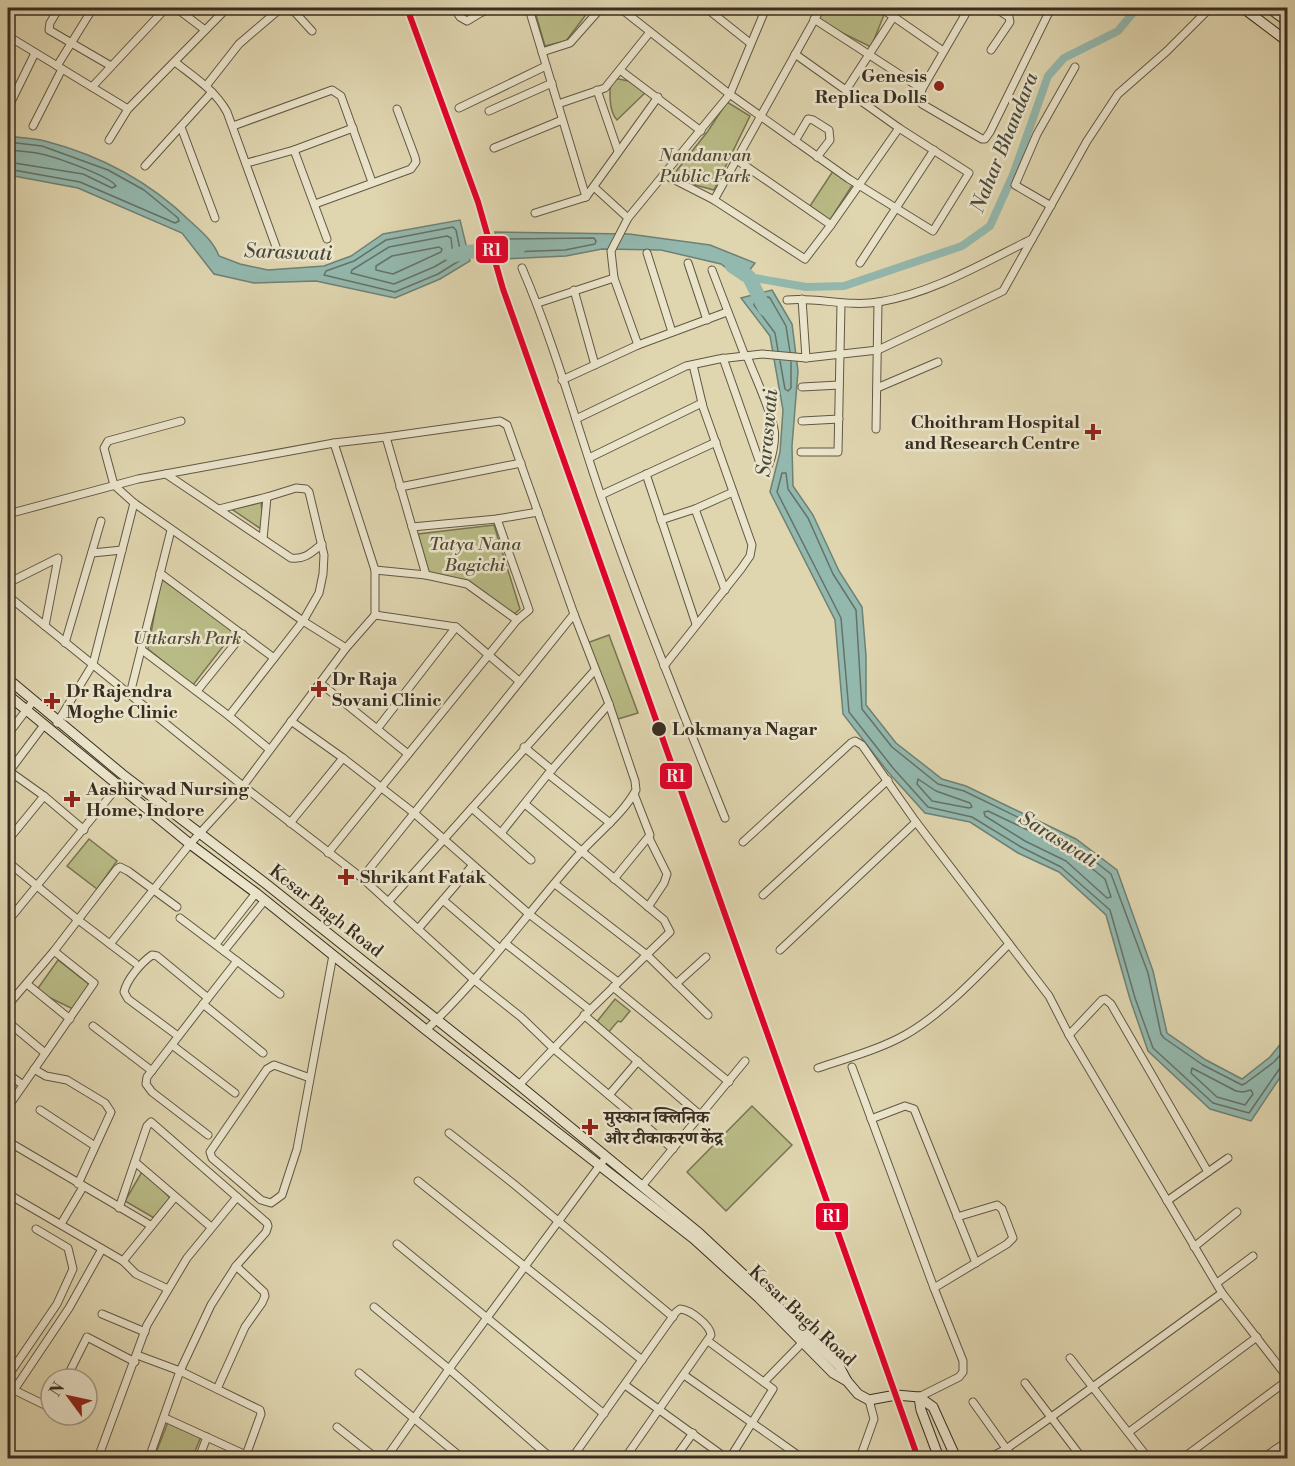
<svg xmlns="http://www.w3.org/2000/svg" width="1295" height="1466" font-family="'Libre Bodoni','Noto Serif Devanagari',serif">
<rect width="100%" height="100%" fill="#dfd5af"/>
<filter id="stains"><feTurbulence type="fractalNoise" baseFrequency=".00333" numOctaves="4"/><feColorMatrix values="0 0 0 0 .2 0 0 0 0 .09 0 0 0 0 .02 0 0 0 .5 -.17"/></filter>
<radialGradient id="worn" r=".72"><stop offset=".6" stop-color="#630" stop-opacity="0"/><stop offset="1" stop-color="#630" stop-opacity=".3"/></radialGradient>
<!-- green -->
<g fill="#b9bb86" stroke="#787453" stroke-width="1.5">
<path d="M541,8H591L566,41L545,46L536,15Z"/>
<path d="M824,8H880L886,10L871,47L818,21Z"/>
<path d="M613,78L629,81L647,91L617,120C609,112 608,88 613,78Z"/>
<path d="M727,102L750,116L714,190L684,182L674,174L708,131Z"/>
<path d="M833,171L853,184L830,220L810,206Z"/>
<path d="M261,501L264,531L230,508Z"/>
<path d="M494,525L520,609L513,615L468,581L429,573L418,534Z"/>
<path d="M161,579L235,631L193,685L148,649Z"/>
<path d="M609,635L638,713L618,719L587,643Z"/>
<path d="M89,839L117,861L97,889L67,866Z"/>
<path d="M58,960L90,985L73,1009L36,991Z"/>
<path d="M615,999L630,1011L621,1022L618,1021L607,1034L595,1024Z"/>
<path d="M752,1106L792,1145L726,1211L687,1172Z"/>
<path d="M143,1170L170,1198L154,1218L125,1201Z"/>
<path d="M168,1422L201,1437L192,1458H162L155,1455Z"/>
</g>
<!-- water -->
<g fill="#93b8ae" stroke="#6f8075" stroke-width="1.5">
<path d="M8,136C20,138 33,138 45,141C99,155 150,182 190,221C202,232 213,241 219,256L240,264L268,270L324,266L351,256L383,234L460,220L470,261L440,279L395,298L316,281L254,283L214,274L182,233L78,188L8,175Z"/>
<path d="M495,232L629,234L710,245L755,263L742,280L721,264L661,250L602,249L566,256L503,259Z"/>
<path d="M772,290L792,324L798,371L792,446L793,486L813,515L839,571L862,607L866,656V705L896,743L942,779L966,786L1076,839L1117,870L1153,971L1167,1033L1206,1060L1242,1079L1270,1057L1287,1036V1067L1251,1121L1210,1109L1148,1051L1130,999L1106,915L1059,872L1018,853L970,822L925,813L888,772L843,714L835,620L770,492L780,452L783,410L770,336L741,298Z"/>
</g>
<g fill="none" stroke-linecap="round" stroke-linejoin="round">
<!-- shore -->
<g stroke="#667267" stroke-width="1.5">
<path d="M8,142L42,146L108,170L144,190L178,218L179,221L175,223L80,182L8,169"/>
<path d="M8,150C19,151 31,151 41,154C55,157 110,176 116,186L112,188L83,174L8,162"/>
<path d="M453,227L456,230L462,259L438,274L395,292L324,275L326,271L354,261L386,240Z"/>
<path d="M447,236L451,238L453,256L434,267L394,284L351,273L352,270L389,247Z"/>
<path d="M594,238L596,241L595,244L565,250L510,252L507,251L504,242L507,239Z"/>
<path d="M439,247L442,249L441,252L393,274L376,270V266L392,256Z"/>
<path d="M778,351L775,333L754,305L755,301L768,297L770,298L786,326L790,352"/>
<path d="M780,361L785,389L788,391L791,388V362"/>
<path d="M918,779L936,791L970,803L972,807L969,808L932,801L917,784Z"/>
<path d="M988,811L1069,850L1105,879L1111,897L1107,898L1066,861L1025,841L985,816L984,812Z"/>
<path d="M1288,1046L1274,1062L1246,1083L1242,1085L1203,1065L1164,1038L1161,1034L1148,973L1111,874L1073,844L964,791L938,784L892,747L862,709L856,610L833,574L808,518L788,489L786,473H782L777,492L841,618L849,712L893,768L928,807L972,817L1021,847L1061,867L1110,910L1135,998L1153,1048L1213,1103L1249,1113L1280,1068L1288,1065"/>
<path d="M1192,1068L1236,1091L1243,1092L1251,1090L1253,1094L1245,1105L1217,1097L1191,1073Z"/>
</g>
<!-- canal -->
<path stroke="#93b8ae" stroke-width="8" d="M749,277L806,287L844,286L962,246L990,226L1013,175L1048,76L1064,58L1118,31L1137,8"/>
<!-- river -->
<g stroke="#93b8ae" stroke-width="14">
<path d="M452,256L467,252L519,247"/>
<path d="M732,266L749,277L765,309"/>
</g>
<!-- street casing -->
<g stroke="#625744" stroke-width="9">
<g id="street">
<path d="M59,8L50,23L49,30L111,66"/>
<path d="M176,8L205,30"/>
<path d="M291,8L312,31"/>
<path d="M454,8L460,17L467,21C473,18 479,13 485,11C496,6 517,6 529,9"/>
<path d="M620,8L728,93L849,179L933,231L969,173L899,128L795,54"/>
<path d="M706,8L750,43"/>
<path d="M881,8L943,51"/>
<path d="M956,8L965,14"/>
<path d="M969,8L922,89L920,99L922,104L982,139H985L990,132L1051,8"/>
<path d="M529,9L586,197"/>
<path d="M814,19L922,89"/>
<path d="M8,36L128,109"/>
<path d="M991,50L1010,22L1009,17L995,8"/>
<path d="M542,52L570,43L601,8"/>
<path d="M175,62C194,77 215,90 227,112L279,255"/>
<path d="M57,66L93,8"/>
<path d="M620,70L701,131"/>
<path d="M206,86L239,44L281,8"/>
<path d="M92,87L166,8"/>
<path d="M597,90L618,151"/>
<path d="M846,90L894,16"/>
<path d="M558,104L605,88L650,32"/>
<path d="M8,108L35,53"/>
<path d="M459,108L546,66"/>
<path d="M489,111L552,83"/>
<path d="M33,126L62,69"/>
<path d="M233,126L332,90L341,96L372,182"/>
<path d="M181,127L215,218"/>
<path d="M109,140L128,109L227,8"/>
<path d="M795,141L808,119L813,120L829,130L830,140L817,157"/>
<path d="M494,148L562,120"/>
<path d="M294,150L327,239"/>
<path d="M737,160L831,225"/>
<path d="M247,163L294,150L353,128"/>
<path d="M145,166L212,92"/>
<path d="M665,175L714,200L805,259L831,225L899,128"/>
<path d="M594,187L628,218"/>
<path d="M714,200L821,8"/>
<path d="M315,204L411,169L416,162L415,157L397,109"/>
<path d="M1051,206L1015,185L1037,134L1075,67"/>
<path d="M535,213L586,197L658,97"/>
<path d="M647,253L672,332"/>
<path d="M688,263L707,320"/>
<path d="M860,263L934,150"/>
<path d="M522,268C554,342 575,420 601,496C639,605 682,711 725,818"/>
<path d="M712,270L745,356"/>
<path d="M574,290L595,365"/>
<path d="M802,299L806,358"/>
<path d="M787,300C817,297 847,307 879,302C933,293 983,263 1032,239"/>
<path d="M538,303L614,278"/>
<path d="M638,345L614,278L611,251L628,218L730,94L766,8"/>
<path d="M723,358L761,466L765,471C772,462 776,440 774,429C770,408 755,377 747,356"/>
<path d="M562,380L638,345L727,312"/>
<path d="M802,387L839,385"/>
<path d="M877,388L938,362"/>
<path d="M576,419L686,366L719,359L762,354L806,358L878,350L1003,291L1087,141L1118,94L1167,51L1210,8"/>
<path d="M181,421L108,441L104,448L114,485L134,503L303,621L346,648"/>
<path d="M802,421L839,419"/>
<path d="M876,429L878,302"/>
<path d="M386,437L426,575"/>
<path d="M801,452H838L841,304"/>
<path d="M589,458L702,403"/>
<path d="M166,474L291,558C305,560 312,552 322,544"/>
<path d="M646,474L696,624"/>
<path d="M400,487L521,463"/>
<path d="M601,495L716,442"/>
<path d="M219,509L267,497L263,539"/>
<path d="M695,509L725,590"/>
<path d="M8,514L138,479L334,443L386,437L500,421L507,425L574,614L609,704L635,781L636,790C623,814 599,832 581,852C529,911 483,976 426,1030"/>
<path d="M661,520L695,509L733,492"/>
<path d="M412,527L497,519L538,512"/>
<path d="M92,553L122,550"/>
<path d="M375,570L426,575L467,584L517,620"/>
<path d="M160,573L274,658"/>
<path d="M8,583L58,558L45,626"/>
<path d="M8,596L243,786L362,878L473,979L521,1017L553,1048L673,1149"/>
<path d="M375,615L456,627L519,681"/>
<path d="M65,643L101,521"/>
<path d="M142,650L229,716L269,749"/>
<path d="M664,666L741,569L750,556L752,545L703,407L693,365"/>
<path d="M320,683L408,754"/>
<path d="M197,691L243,634"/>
<path d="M130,694L171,530"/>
<path d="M229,716L303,621L319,593L323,574L324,555L309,492L306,489L296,488L267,497"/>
<path d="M291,721L343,758L414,813L529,914L618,982"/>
<path d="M57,723L93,664L134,503"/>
<path d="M377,729L456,627"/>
<path d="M8,734L34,700"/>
<path d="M524,747L552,770"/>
<path d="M9,771L44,796L84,830"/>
<path d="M8,773L44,725"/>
<path d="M548,774L610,823"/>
<path d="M472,808L531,860"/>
<path d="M290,823L343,758"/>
<path d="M501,833L548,774L609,704"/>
<path d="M8,840L44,796"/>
<path d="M743,842L851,743L855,741L862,745L916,822L1049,996L1069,1035L1222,1293L1288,1378"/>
<path d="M328,853L517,620L529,610L497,519"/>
<path d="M8,862L77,919L135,963"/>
<path d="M362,878L574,614"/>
<path d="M614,879L650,835L634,794"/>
<path d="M555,884L647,955L708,1015"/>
<path d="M763,895L888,780"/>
<path d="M443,900L500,949"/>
<path d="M388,902L595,670"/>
<path d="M648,907L664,883L667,874L649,838"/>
<path d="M180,918L237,961"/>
<path d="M8,921L119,785"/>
<path d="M418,929L472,866"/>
<path d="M505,943L590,1010"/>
<path d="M110,944L190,844L243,786L346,648L375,615V570L334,443"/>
<path d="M216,944L256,893"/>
<path d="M780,950L916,822"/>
<path d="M224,951L265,900"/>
<path d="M27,984L70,1019"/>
<path d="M676,984L706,957"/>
<path d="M613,987L729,1082"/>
<path d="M203,1004L263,1053"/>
<path d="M8,1005L54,951L117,869L120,867L128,871L177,907"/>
<path d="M584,1015L700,1115"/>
<path d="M8,1022L45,1053"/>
<path d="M93,1026L152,1071"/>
<path d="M1069,1035L1102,1000L1105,999L1111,1004L1208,1172L1167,1201"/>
<path d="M178,1036L128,999L124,992C127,979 141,963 152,955L157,956L208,998L237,961L280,994"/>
<path d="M172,1045L235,1093"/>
<path d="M852,1067L934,1288L963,1361V1372L959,1377L919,1397"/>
<path d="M818,1068C847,1058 878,1050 905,1035C941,1015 980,974 1009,944"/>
<path d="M34,1069L46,1076L67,1080L105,1103L111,1112L78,1184"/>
<path d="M8,1074L23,1085"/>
<path d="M310,1078L274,1065L267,1069L210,1152L212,1158L261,1200L271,1203L282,1195L297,1149L333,955"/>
<path d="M519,1085L590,1010L670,932L664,920L525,804"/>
<path d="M609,1095L638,1061"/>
<path d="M8,1107L94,983L54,951"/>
<path d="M40,1110L95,1146"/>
<path d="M871,1119L905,1106L914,1109L976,1263"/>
<path d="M449,1133L515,1185L673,1317"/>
<path d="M208,1135L152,1092L146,1084L147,1077L208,998"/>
<path d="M14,1145L150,1225"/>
<path d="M135,1162L211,1227"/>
<path d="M1208,1172L1228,1158"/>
<path d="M418,1181L642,1360"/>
<path d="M642,1186L745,1061"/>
<path d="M8,1194L123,1261L136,1274L168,1289"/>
<path d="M119,1208L147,1126L151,1122L237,1197"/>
<path d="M61,1224L83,1187"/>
<path d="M397,1244L604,1414"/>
<path d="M1194,1247L1237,1212"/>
<path d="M123,1261L175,1197"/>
<path d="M1217,1283L1253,1256"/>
<path d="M934,1288L1007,1244L1013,1238L1002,1209L997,1205L957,1217"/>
<path d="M374,1307L449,1369L551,1458"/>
<path d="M102,1314L145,1332"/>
<path d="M708,1341L773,1389L730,1458"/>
<path d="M137,1355L180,1371L260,1410L261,1414L245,1458"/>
<path d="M1070,1358L1148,1458"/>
<path d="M359,1373L462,1458"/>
<path d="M684,1375L802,1458"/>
<path d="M8,1376L57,1304L73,1269L68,1248L36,1229"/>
<path d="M66,1379L87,1337L135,1362"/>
<path d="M764,1382L803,1342"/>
<path d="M1025,1383L1082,1458"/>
<path d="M625,1385L726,1458"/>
<path d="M217,1389L245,1327L262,1303L265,1296L264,1292L236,1266"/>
<path d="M973,1402L1013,1458"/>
<path d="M51,1408L14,1390L69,1308L102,1249"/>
<path d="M165,1418L246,1455"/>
<path d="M337,1427L376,1458"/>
<path d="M1129,1432L1257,1337"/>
<path d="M1275,1450L1282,1458"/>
<path d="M152,1453L163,1458"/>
<path d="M98,1458L147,1325L187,1258L237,1197L267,1223L268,1226L266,1232L236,1266L211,1305L180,1371L149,1458"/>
<path d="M199,1458L207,1437"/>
<path d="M386,1458L449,1369L606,1157"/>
<path d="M572,1458L676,1312L680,1309C691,1310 710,1325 711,1335L625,1458"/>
<path d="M675,1458L693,1433"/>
<path d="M860,1458L874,1419L869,1400"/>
<path d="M989,1458L1006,1449L1050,1418L1222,1293"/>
<path d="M1183,1458L1288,1380"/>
<path d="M1263,1458L1288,1441"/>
</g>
</g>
<!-- secondary casing -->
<g stroke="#382d20" stroke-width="11">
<g id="secondary">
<path d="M1243,8L1288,42"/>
<path d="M1269,8L1288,22"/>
<path d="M8,679L122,774L265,883L519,1085L699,1233L776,1305L839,1366L847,1381"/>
<path d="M8,695L190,844L256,893L426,1030L694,1239L759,1298L833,1373L847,1381L858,1394L869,1400L896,1395L919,1397L933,1407L956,1458"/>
<path d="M919,1397L921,1410L939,1458"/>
</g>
</g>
<!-- street -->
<use href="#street" stroke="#eae4cb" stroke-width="7"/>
<!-- secondary -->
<use href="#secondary" stroke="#eae4cb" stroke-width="9"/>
<!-- rail-1 casing -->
<g stroke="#eae4cb" stroke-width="10">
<path id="rail-1" d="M407,8L478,202L503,289L918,1458"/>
</g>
<!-- rail-1 -->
<use href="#rail-1" stroke="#e4002b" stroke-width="6"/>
</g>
<!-- markers -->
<g fill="#8f2418" stroke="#eae4cb" stroke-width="2">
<circle cx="939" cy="86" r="6"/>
<path d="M1090 423h6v6h6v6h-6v6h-6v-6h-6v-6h6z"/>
<path d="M316 680h6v6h6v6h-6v6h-6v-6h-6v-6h6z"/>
<path d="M49 692h6v6h6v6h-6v6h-6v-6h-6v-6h6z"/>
<path d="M69 790h6v6h6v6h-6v6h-6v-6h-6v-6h6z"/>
<path d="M343 868h6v6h6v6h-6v6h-6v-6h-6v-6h6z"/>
<path d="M587 1118h6v6h6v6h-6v6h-6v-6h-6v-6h6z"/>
</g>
<circle fill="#382d20" stroke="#eae4cb" stroke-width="2" cx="659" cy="729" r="8"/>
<g text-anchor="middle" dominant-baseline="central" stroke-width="5" stroke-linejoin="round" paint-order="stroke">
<!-- poi labels -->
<g font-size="18" font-weight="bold" fill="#382d20" stroke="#eae4cb" text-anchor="start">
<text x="927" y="76" text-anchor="end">Genesis<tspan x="927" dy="21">Replica Dolls</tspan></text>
<text x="1080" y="422" text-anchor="end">Choithram Hospital<tspan x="1080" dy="21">and Research Centre</tspan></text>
<text x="332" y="679">Dr Raja<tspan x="332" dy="21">Sovani Clinic</tspan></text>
<text x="66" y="691">Dr Rajendra<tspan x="66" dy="21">Moghe Clinic</tspan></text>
<text x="86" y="789">Aashirwad Nursing<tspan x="86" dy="21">Home, Indore</tspan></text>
<text x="360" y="877">Shrikant Fatak</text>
<text x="604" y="1117">मुस्कान क्लिनिक<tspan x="604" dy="21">और टीकाकरण केंद्र</tspan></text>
</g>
<!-- park labels -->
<g font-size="18" font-style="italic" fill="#524934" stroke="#eae4cb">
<text x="705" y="155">Nandanvan<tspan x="705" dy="21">Public Park</tspan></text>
<text x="475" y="544">Tatya Nana<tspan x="475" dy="21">Bagichi</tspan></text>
<text x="187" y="638">Uttkarsh Park</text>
</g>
<!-- stop labels -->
<g font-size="18" font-weight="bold" fill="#382d20" stroke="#eae4cb" text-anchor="start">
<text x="672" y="729">Lokmanya Nagar</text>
</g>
<!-- street labels -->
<g font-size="18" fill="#382d20" stroke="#eae4cb">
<text transform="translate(326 911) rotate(38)">Kesar Bagh Road</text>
<text transform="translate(802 1316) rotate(43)">Kesar Bagh Road</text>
</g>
<!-- water labels -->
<g font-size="20" font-style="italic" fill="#4a493c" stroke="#eae4cb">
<text transform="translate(1005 143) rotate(-68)">Nahar Bhandara</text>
<text transform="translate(288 253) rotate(2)">Saraswati</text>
<text transform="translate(768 433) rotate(-85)">Saraswati</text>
<text transform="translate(1058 840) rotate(32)">Saraswati</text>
</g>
</g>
<g stroke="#eae4cb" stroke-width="2">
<rect x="475" y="235" width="34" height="29" rx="6" fill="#e4002b"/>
<rect x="659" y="762" width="34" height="28" rx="6" fill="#e4002b"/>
<rect x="815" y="1202" width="34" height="29" rx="6" fill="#e4002b"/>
</g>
<g font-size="16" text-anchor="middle" font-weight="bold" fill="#fff">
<text x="492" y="256">R1</text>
<text x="676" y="782">R1</text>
<text x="832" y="1222">R1</text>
</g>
<!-- margin -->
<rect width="1295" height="1466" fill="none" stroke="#dfd5af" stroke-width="30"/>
<rect x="9" y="9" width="1277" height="1448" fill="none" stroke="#382d20" stroke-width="3"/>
<rect x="15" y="15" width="1265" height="1436" fill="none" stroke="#382d20" stroke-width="1.5"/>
<!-- north arrow -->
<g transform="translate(69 1397) rotate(303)"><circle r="28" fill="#eae4cb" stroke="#a39b87" stroke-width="1.5"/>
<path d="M0-4.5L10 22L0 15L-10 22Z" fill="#8f2418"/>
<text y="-9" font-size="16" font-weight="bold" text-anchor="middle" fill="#382d20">N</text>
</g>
<rect width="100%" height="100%" filter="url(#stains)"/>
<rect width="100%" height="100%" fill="url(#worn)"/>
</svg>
